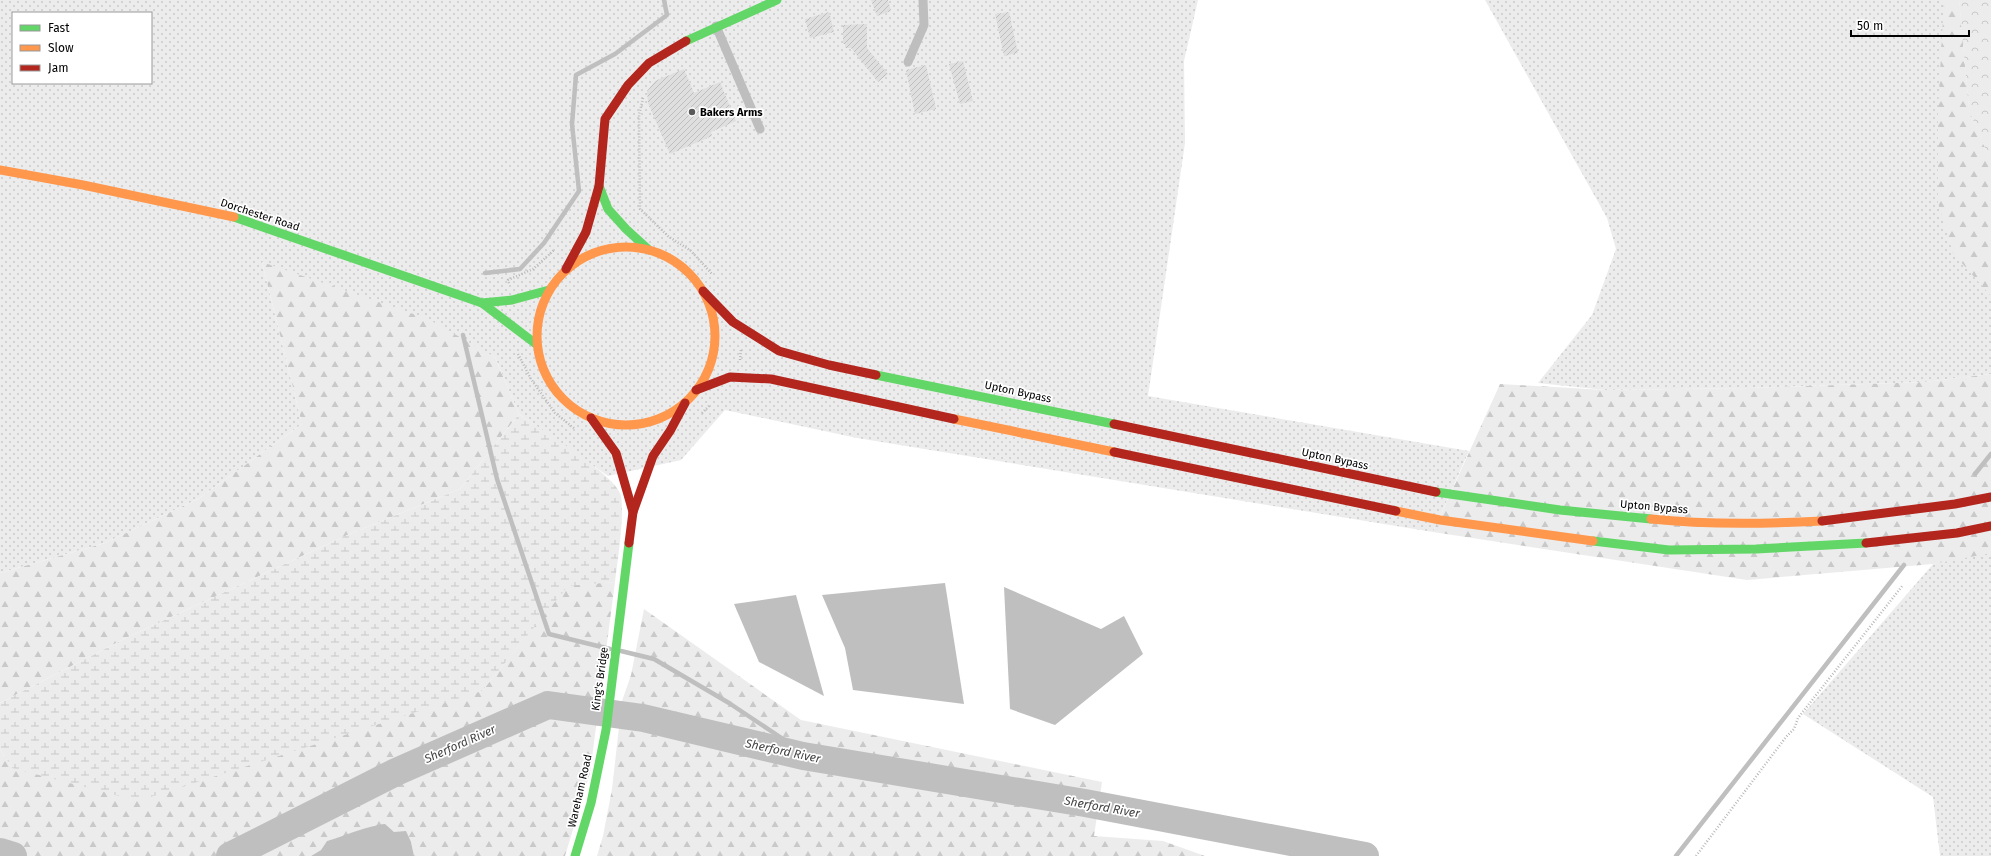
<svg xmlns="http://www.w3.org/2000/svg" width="1991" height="856" font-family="'Fira Sans',sans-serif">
<defs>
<pattern id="grass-dots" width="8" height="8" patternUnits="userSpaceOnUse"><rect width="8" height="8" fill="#ececec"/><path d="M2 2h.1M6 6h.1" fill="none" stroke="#c9c9c9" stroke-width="1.8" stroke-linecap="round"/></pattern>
<pattern id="forest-firs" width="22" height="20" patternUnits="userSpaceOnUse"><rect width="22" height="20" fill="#ececec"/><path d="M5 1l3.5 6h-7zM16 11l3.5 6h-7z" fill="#c9c9c9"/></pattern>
<pattern id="wetland-marsh" width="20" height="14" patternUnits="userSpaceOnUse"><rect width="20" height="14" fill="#ececec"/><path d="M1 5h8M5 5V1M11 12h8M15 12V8" fill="none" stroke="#c9c9c9"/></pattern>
<pattern id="park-crowns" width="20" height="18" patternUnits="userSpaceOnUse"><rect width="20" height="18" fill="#ececec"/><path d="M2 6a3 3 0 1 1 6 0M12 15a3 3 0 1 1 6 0" fill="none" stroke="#c9c9c9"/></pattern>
<pattern id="building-hatch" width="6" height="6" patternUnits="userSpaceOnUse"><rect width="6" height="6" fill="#dfdfdf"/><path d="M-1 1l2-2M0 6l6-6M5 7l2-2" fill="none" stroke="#bebebe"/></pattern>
</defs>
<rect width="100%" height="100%" fill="#fff"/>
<!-- grass -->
<g fill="url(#grass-dots)" fill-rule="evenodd">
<path d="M0,0H1198L1184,61L1185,143L1148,396L1469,451L1433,532L857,438L725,410L681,460L608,476L519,414L495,357L262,262L302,424L198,499L105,543L0,573ZM13,13H151V83H13Z"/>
<path d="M1485,0H1959L1969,110L1991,162V374L1925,382L1748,388L1605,390L1538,383L1592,315L1616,249L1607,218Z"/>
<path d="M1991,550V856H1940L1933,797L1803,714L1933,564Z"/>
</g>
<!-- forest -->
<g fill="url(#forest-firs)">
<path d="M1944,0H1959L1969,110L1991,162V296L1953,253L1938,203V110Z"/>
<path d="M262,262L428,319L495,357L519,414L460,489L345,536L124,639L0,703V573L105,543L198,499L302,424Z"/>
<path d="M1991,374V553L1933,564L1747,580L1433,532L1500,384L1605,390L1748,388L1925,382Z"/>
<path d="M615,582L590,773L565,856H414L411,842L394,832L375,825L366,830L327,841L321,850L311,856H0V749L12,768L482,691L568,585Z"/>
<path d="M644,609L801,720L1102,782L1094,836L1163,841L1205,856H597L603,836L612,789L622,701L631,675Z"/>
</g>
<!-- wetland -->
<path fill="url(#wetland-marsh)" d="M519,414C539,428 613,474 620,493C626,507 617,565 615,582L568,586L482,691L138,801L12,768L0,749V703L124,639L345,536L460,489Z"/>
<!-- park -->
<path fill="url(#park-crowns)" d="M1959,0H1991V162L1969,110Z"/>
<!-- water -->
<g fill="#bfbfbf">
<path d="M945,583L964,704L853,690L845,648L822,595Z"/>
<path d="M1004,587L1101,629L1124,616L1143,654L1055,725L1010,709Z"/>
<path d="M796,595L824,696L759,662L734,604Z"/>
<path d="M385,824L394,832L406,831L411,842L414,856H311L321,850L327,841C344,836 370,825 385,824Z"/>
</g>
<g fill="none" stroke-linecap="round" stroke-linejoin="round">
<!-- stream -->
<g stroke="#bfbfbf" stroke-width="4.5">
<path d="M485,273L520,269L544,243L579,191L572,124L576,75L615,54L667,15L664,0"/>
<path d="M463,335L497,479L549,634L610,649"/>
<path d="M1975,474L1991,454"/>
<path d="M621,651L654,659L729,703L780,737L803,756"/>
<path d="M1676,856L1904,565"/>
</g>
<!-- river -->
<g stroke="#bfbfbf" stroke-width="28">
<path d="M0,852L13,856"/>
<path d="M230,856L396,772L548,705L643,718L803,756L1085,803L1365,856"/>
</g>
</g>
<!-- building -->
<g fill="url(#building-hatch)">
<path d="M871,0H888L891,11L877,16Z"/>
<path d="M829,12L834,32L810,38L805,19Z"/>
<path d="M1009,12L1018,53L1004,56L995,14Z"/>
<path d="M867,24V48L888,74L878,82L851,48H845V44H843V25Z"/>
<path d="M963,61L973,101L960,104L949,64Z"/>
<path d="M926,65L936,109L915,114L906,70Z"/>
<path d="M684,69L694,93L720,82L736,121L711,132L712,136L670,154L648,103L647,91L655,81Z"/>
</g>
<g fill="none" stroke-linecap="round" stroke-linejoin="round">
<!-- path -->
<g stroke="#b9b9b9" stroke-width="2.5" stroke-dasharray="1 2" stroke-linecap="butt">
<path d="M643,98L639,115L640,209L668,236L691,251L712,274"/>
<path d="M509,283L508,280L533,269L554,250"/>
<path d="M518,354L531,379L555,413L575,429"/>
<path d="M740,360L741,349"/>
<path d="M702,413L710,405"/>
<path d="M1696,856L1786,737L1794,729L1798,718L1903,585"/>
</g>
<!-- lane -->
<g stroke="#bebebe" stroke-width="9">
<path d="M716,26L760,129"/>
<path d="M908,62L924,25L923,0"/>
</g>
<!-- fast -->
<g stroke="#63d668" stroke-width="9">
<path d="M686,41L777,0"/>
<path d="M599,186L608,209L626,229L649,250"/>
<path d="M234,217L482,303L536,344"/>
<path d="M482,303L512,300L549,290"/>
<path d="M876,375L1114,424"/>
<path d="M1436,492L1560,510L1651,519"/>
<path d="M1593,541L1669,550L1756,549L1866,543"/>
<path d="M575,856L591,803L606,730L629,543"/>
</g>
<!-- slow -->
<g stroke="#ff974d" stroke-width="9">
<path d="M0,170L83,185L234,217"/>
<circle cx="626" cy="336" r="89"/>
<path d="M954,419L1114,452"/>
<path d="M1396,511L1440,520L1593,541"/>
<path d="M1651,519C1708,525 1765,524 1822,521"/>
</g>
<!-- jam -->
<g stroke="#b3261e" stroke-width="9">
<path d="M566,269L586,232L599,186L605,119L628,85L649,63L686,41"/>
<path d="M703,291L733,322L779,351L829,365L876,375"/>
<path d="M696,390L730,377L771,379L954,419"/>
<path d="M591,418L616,453L633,512"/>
<path d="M1114,424L1436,492"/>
<path d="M1114,452L1396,511"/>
<path d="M1822,521L1955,504L1991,497"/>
<path d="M629,543L633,512L653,456L670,431L685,403"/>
<path d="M1866,543L1957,533L1991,526"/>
</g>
</g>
<!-- markers -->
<circle fill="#595959" stroke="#fff" stroke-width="1.5" cx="692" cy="112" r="4"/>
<g text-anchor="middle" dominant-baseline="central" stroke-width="3.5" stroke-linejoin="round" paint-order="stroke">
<!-- poi labels -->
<g font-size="11" font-weight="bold" fill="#000" stroke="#fff" text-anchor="start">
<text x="700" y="112">Bakers Arms</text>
</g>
<!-- street labels -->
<g font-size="11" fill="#000" stroke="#fff">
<text transform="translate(260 215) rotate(18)">Dorchester Road</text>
<text transform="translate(1018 392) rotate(12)">Upton Bypass</text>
<text transform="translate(1335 459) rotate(12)">Upton Bypass</text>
<text transform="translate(1654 507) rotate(5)">Upton Bypass</text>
<text transform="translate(600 679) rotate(-82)">King's Bridge</text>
<text transform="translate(580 791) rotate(-77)">Wareham Road</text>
</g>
<!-- water labels -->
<g font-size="12" font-style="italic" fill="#444" stroke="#fff">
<text transform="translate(460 744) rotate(-24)">Sherford River</text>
<text transform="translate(783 751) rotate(12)">Sherford River</text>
<text transform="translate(1102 807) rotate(10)">Sherford River</text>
</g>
</g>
<!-- legend -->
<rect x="12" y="12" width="140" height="72" fill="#ffffff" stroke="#999999"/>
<rect x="20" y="25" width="20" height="6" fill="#63d668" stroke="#999999"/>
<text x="48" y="32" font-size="12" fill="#000000">Fast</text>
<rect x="20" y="45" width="20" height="6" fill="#ff974d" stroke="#999999"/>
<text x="48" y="52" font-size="12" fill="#000000">Slow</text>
<rect x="20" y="65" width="20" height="6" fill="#b3261e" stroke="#999999"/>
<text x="48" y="72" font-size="12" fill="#000000">Jam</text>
<!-- scale -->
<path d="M1851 30v6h118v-6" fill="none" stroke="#000000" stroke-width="2"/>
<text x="1857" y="30" font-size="12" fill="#000000" stroke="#ffffff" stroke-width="3" paint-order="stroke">50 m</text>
</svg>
